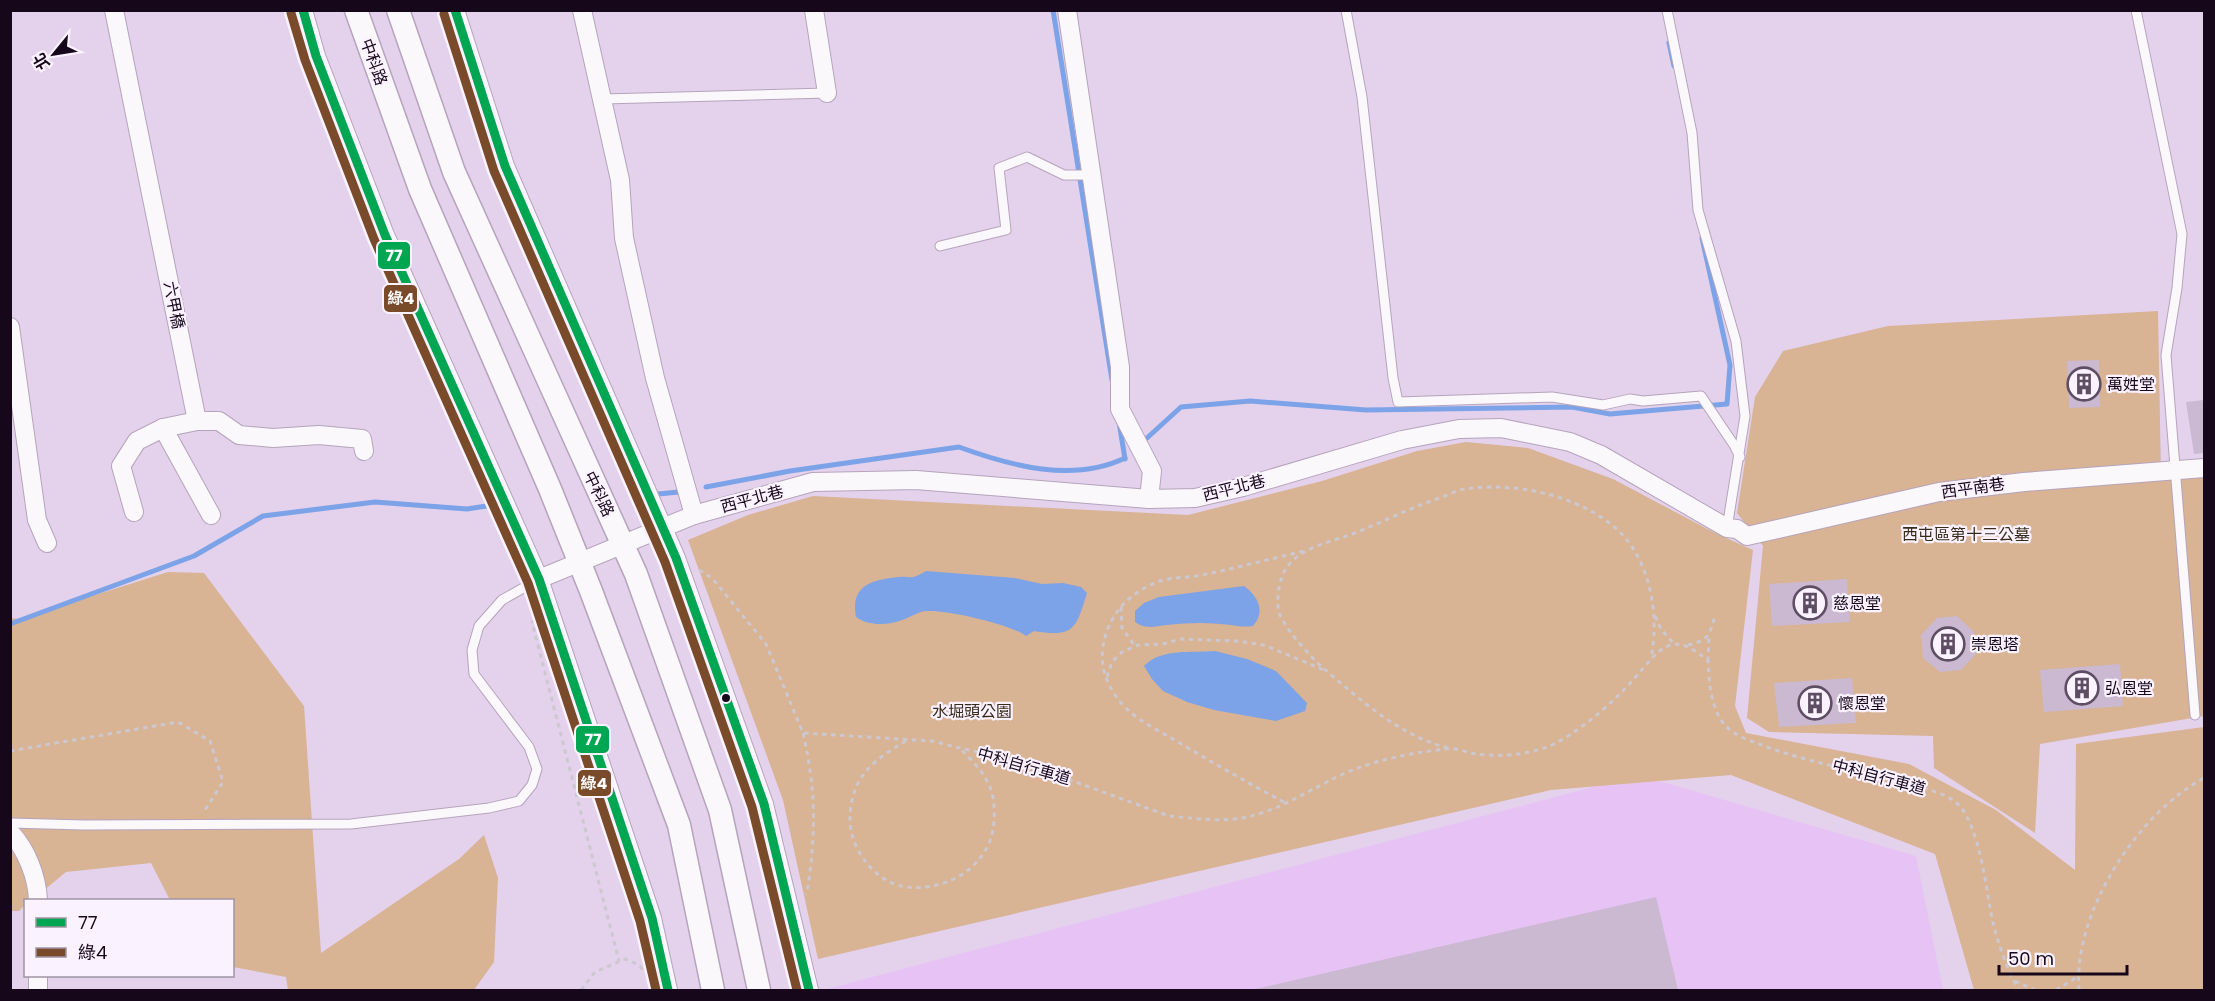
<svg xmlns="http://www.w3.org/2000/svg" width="2215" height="1001" font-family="Poppins,'Noto Sans TC',sans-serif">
<rect width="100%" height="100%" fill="#e4d1ec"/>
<!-- built -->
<path fill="#e6c3f4" d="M1639,775L1916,856L1943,990H823Z"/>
<!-- green -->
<g fill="#d8b394">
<path d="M2158,311L2161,478L2204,475V716L2040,744L2035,833L1934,768L1933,736L1769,732L1747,718L1763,546L1737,513L1755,397L1783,351L1888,326Z"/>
<path d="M1466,442L1528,448L1613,479L1715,533L1753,550L1735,706L1746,733L1909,764L1996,810L2075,870L2076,744L2204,727V990H1974L1935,854L1731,775L1551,790L818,959L783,800L688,540L748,515L813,496L1188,515L1322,481L1417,451Z"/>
<path d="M168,572L204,573L304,706L321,953L459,859L484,835L498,878L494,962L474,990H288L286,977L233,967L232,900H170L151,863L66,872L32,900H26L25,905L19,911H11L10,618L19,619Z"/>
</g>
<!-- water -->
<g fill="#7ca3e7">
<path d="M926,571L1015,578L1042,584L1063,583L1081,587L1087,593C1076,628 1075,638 1034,631L1026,636C1010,624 948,610 927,611C920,611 912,616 905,619C890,625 870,627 856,617C850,585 872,580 899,577C904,576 909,578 913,577C918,576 922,573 926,571Z"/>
<path d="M1244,586C1258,596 1266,612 1253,626C1241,628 1231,624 1220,624C1203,622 1184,623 1167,625C1154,626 1146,630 1135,622V611L1144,603L1159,597Z"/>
<path d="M1215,651L1247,659L1276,671L1307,703L1305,711L1276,721L1214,710L1187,702L1163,691L1152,679L1144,666C1161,648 1193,653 1215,651Z"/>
</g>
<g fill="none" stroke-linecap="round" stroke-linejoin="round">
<!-- stream -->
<g stroke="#7ca3e7" stroke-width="5">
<path d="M1053,10L1112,380"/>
<path d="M1669,43L1674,66"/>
<path d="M1119,422L1125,459"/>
<path d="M1147,438L1181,407L1250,401L1366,410L1572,407L1610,414L1727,404L1730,365L1702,238"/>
<path d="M706,487L790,471L959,447C1011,466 1073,483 1125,458"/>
<path d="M658,494L679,492"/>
<path d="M10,624L194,556L263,516L375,502L467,509L493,505"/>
</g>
</g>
<!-- building -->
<g fill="#cab9d0">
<path d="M2099,360L2100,407L2069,408L2067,361Z"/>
<path d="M2204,400V453L2194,454L2186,402Z"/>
<path d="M1847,579L1850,622L1772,626L1769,584Z"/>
<path d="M1957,616L1974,632L1976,654L1961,670L1940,672L1923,658L1921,635L1937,618Z"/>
<path d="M2120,664L2123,706L2044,712L2040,670Z"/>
<path d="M1852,678L1856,723L1779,727L1774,683Z"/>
<path d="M1656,897L1678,990H1251Z"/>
</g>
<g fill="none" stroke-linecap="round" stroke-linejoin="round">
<!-- service casing -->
<g stroke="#b5a4bc" stroke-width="11">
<g id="service">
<path d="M1346,10L1362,97L1393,378L1398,402L1552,397L1603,405L1630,399L1643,401L1701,396L1734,445L1740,457"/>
<path d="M1667,10L1692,133L1698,210L1736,341L1745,416L1727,528"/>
<path d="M2136,10L2182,234L2177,288L2166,355L2195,715"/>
<path d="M603,99L827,93"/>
<path d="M940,246L1006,230L999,168L1027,157L1064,175H1090"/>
<path d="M10,823L84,825L351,824L489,808L519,801L532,785L537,769L529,747L474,674L472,650L479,626L502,600L539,579"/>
</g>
</g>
<!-- minor casing -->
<g stroke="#b5a4bc" stroke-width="20">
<g id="minor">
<path d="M114,10L197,421H219L239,435L273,438L319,435L362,439L364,451"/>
<path d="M303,10L316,56L385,235L539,579L652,918L668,990"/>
<path d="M455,10L505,166L676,558L764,804L809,990"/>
<path d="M582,10L620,180L624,238L655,378L694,515"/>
<path d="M814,10L827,93"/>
<path d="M1067,10L1120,367V409L1152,471L1149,499"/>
<path d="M10,327L37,520L47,543"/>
<path d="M163,428L211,515"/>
<path d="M134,512L121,466L137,441L163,428L197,421"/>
<path d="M539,579L694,515L813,482L916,480L1149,499L1195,498L1243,487L1402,440L1459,429L1501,428L1570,442L1601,455L1727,528L1737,529L1747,536L1939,492L2024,482L2204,468"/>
<path d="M10,832C27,850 37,877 38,900"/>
<path d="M38,990V976"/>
</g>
</g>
<!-- tertiary casing -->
<g stroke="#b5a4bc" stroke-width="25">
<g id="tertiary">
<path d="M356,10L420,189L550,489L591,591L679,825L713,990"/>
<path d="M398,10L454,172L636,574L720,810L759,990"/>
</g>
</g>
<!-- path -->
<g stroke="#cdc8cf" stroke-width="3" stroke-dasharray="4.5 4.5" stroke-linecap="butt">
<path d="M699,570L712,578L766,644L803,733L932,741L960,748L1015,760L1169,816C1189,818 1222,822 1242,818C1277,812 1309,790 1341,775C1374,760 1410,753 1446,749C1456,747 1467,753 1477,754C1499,757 1524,755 1544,748C1572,739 1614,702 1634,679C1660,649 1671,628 1708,661C1709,683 1711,714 1729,729C1738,737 1751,741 1762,745C1808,763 1858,770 1906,784C1922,788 1939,791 1953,800C1980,818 1986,892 1993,923C1999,946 2007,970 2019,990"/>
<path d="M1121,607L1122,628L1135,646"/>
<path d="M1655,616L1661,629L1674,644"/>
<path d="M535,620L532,622L619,961"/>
<path d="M1688,645C1709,640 1709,636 1715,616"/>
<path d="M1708,661L1709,636"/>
<path d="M1107,677L1112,662L1122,652L1138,645L1163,644L1180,639L1237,641L1264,645L1324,670"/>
<path d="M803,733C816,789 816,831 808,887L805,894"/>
<path d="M906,741C873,760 851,777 850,818C849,848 875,883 906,887C948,892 992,865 994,821C995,807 994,793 987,781C981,769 970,759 961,749"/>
<path d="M1448,748C1398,735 1361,700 1323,668C1310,656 1287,631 1280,615C1275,602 1279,578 1287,567C1303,545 1337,541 1360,531C1387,520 1412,507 1440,498C1448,495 1457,490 1465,489C1514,482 1573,494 1612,525C1650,555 1660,614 1651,658"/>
<path d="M10,751L178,722L210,741L223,782L203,813"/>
<path d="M1284,802C1246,782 1210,761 1173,739C1154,728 1131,717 1118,699C1102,678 1098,656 1107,631C1116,606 1134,592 1157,582C1170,577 1188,578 1202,575C1236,568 1270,559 1304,551"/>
<path d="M2015,981L2035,990"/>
<path d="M581,990L595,972L625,959L639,965L645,973"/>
<path d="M2056,990L2074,979L2078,973"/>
<path d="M2079,990C2073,913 2137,814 2204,778"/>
</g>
<!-- service -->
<use href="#service" stroke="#fbf8fc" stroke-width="9"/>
<!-- minor -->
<use href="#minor" stroke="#fbf8fc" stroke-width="18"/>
<!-- tertiary -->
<use href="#tertiary" stroke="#fbf8fc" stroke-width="22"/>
<!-- bus-1 casing -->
<g stroke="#fbf2ff" stroke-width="14">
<g id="bus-1">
<path d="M303,10L316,56L385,235L539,579L652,918L668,990"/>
<path d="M455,10L505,166L676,558L764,804L809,990"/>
</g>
</g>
<!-- bus-2 casing -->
<g stroke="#fbf2ff" stroke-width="14">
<g id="bus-2">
<path d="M291,13L305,60L374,239L528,583L640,921L656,990"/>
<path d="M444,14L494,171L665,562L752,807L797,990"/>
</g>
</g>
<!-- bus-1 -->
<use href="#bus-1" stroke="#00a651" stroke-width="9"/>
<!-- bus-2 -->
<use href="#bus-2" stroke="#7a4b2a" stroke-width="9"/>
</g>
<!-- icons -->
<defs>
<g id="building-ring" transform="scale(1.725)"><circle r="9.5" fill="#fbf2ff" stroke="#5e4e64" stroke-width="1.5"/><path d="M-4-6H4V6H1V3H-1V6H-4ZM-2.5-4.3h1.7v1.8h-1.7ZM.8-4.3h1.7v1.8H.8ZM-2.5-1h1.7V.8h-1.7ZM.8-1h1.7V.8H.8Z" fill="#5e4e64"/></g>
</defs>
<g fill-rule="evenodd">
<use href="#building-ring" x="2084" y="384"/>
<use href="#building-ring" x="1810" y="603"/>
<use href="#building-ring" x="1948" y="644"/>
<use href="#building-ring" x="2082" y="688"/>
<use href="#building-ring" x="1815" y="703"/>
</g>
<!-- markers -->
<circle fill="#16071b" stroke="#fbf2ff" stroke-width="2" cx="726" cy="698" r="5"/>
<g text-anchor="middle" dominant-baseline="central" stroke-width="4.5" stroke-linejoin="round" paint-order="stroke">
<!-- street labels -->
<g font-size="16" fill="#16071b" stroke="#fbf2ff">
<text transform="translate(374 62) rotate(70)">中科路</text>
<text transform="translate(174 305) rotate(79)">六甲橋</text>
<text transform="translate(1234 488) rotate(-14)">西平北巷</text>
<text transform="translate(1973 488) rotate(-8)">西平南巷</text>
<text transform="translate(599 494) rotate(64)">中科路</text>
<text transform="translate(752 499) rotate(-15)">西平北巷</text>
<text transform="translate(1024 766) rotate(16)">中科自行車道</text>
<text transform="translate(1879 777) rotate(15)">中科自行車道</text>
</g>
<!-- poi labels -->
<g font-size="16" fill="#16071b" stroke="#fbf2ff" text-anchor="start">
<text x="2107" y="384">萬姓堂</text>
<text x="1833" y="603">慈恩堂</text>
<text x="1971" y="644">崇恩塔</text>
<text x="2105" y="688">弘恩堂</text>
<text x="1838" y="703">懷恩堂</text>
</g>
<!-- park labels -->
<g font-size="16" fill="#382b19" stroke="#fbf2ff">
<text x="1966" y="534">西屯區第十三公墓</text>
<text x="972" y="711">水堀頭公園</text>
</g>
</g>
<g stroke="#fbf2ff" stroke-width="2">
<rect x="377" y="241" width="34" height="29" rx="6" fill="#00a651"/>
<rect x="383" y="284" width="35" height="29" rx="6" fill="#7a4b2a"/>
<rect x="575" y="725" width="35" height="29" rx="6" fill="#00a651"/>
<rect x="577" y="769" width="35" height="28" rx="6" fill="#7a4b2a"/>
</g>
<g font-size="16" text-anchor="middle" font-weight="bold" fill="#fff">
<text x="394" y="261">77</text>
<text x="401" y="304">綠4</text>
<text x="593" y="745">77</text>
<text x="594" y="789">綠4</text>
</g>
<!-- border -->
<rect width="2215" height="1001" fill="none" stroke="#16071b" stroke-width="24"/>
<!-- legend -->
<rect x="24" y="899" width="210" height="78" fill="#fbf2ff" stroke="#9f94a4" stroke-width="1.5"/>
<rect x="36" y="918" width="30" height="9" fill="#00a651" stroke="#9f94a4" stroke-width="1.5"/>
<text x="78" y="929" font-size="18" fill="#16071b">77</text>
<rect x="36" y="948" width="30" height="9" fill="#7a4b2a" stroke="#9f94a4" stroke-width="1.5"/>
<text x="78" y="959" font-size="18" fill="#16071b">綠4</text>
<!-- north arrow -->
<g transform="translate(54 54) rotate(240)" stroke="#fbf2ff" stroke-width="4.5" paint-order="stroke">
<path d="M0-4.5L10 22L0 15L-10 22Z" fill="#16071b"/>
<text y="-9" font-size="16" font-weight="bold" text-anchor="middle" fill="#16071b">北</text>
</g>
<!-- scale -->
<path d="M1999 965v9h128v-9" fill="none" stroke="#16071b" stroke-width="3"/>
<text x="2008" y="965" font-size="18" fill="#16071b" stroke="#fbf2ff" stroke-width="4.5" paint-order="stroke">50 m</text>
</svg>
